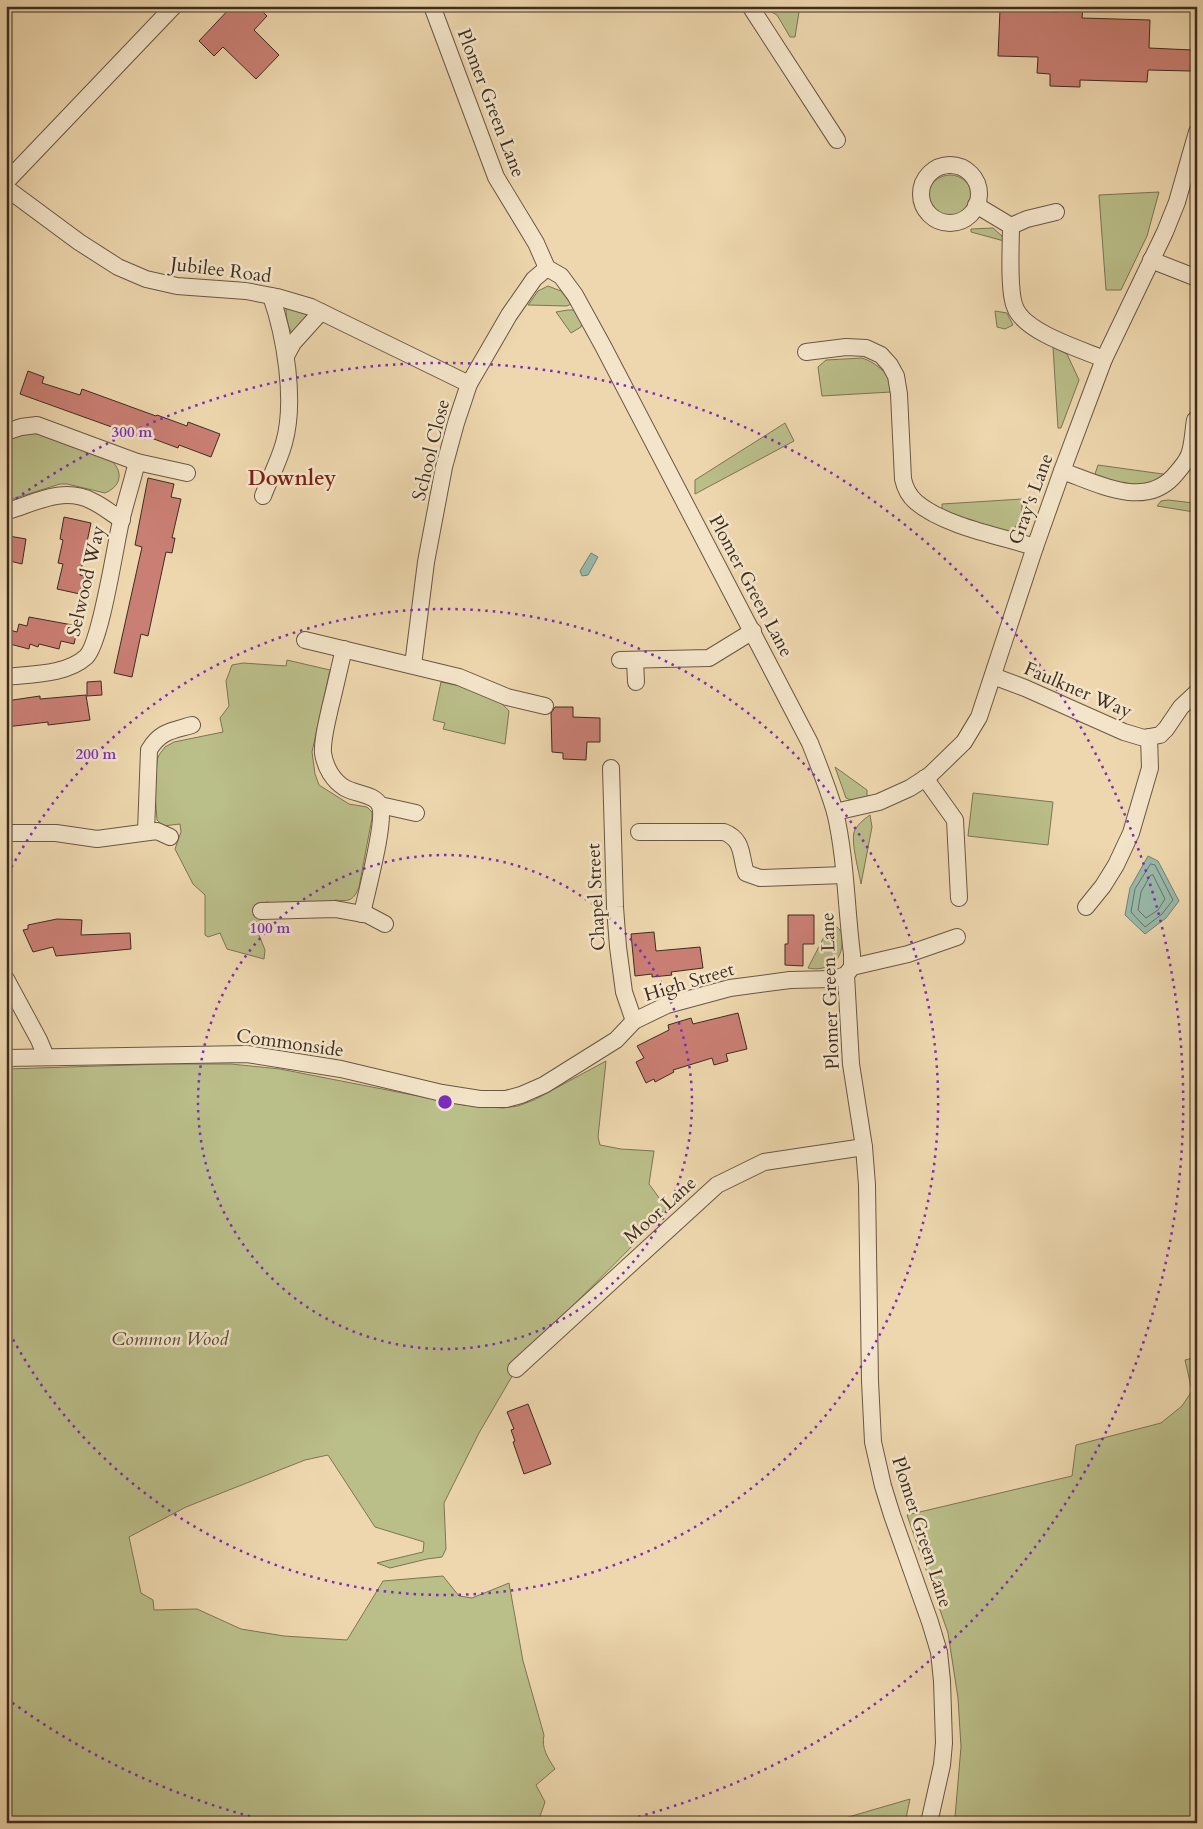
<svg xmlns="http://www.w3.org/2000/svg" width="1203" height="1829" font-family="Cardo,serif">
<rect width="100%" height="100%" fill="#eed7ae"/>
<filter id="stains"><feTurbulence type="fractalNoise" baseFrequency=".004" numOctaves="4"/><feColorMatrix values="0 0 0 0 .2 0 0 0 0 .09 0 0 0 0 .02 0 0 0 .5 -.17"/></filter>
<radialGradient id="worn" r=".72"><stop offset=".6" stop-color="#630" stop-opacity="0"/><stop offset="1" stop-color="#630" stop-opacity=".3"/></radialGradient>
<!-- green -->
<g fill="#babe89" stroke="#7c7555">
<path d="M760,6L799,12L795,37H790L777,15Z"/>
<circle cx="950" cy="197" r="22"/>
<path d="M1159,192L1147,236L1121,290H1106L1099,195Z"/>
<path d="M993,228L1002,236L1004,241L971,232V229Z"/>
<path d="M548,286L561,291L571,304L567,306L528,305L538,291Z"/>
<path d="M292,308L308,315L293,335C288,328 286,317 286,309Z"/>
<path d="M568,310H574L582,323L581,327L571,333L556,312Z"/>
<path d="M995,311L1007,313L1013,325L1005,329L997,327Z"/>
<path d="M1053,347L1067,354L1079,380L1061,428H1058Z"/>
<path d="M862,358C877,363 892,375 891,392L822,396L818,367L826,360Z"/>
<path d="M785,423L794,441L695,494V480Z"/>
<path d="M29,430L107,457C123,468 124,485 105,493L67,484H60L6,501V438Z"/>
<path d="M1098,465L1170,475L1137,488L1103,480L1095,474Z"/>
<path d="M1022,499V515L1012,533L942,513V504Z"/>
<path d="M1168,500L1194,503V512L1157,506L1161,501Z"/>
<path d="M287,660L330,670L312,752L315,774L319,785L349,804L367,807L372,812V818L359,887C354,900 349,902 335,900L334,903L282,904L266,902L257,930L265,950L264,959L227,949L220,933L208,937L205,935V895L193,884L175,849L181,832L180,824L163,826L157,820L155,793L157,760L159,755L165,747L174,742L223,732L220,718L229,706L226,681L232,665L243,663L286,666Z"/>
<path d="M441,682C466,687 492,691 509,711L505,744L443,729L445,723L433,720Z"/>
<path d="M835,767L867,790V798L851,800L846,798Z"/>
<path d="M973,793L1053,802L1048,845L968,836Z"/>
<path d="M870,815L872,827L861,884C859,872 851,843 854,832C857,825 864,819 870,815Z"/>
<path d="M830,925L837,927C842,931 842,935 842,941C843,961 827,972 808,968Z"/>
<path d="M606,1061L598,1137L600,1145L621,1149L654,1151L649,1184L668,1210L525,1354L479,1433L444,1503L446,1549L442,1557L427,1559L390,1568L377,1563L423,1552L424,1542L375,1527L328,1455L305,1460L186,1507L129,1537L141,1593L153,1600L154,1610L197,1609L241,1629L284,1636L347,1640L383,1581L443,1576L459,1596L472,1598L509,1583L523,1661L544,1735C541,1748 548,1758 555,1769L536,1785L545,1802L539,1819L544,1823H6V1069L163,1064H231L280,1069L464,1105L503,1108L518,1106L534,1100Z"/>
<path d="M1197,1357V1823H956L955,1817L961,1747L958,1698L948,1633L907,1515L1072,1476L1076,1445L1161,1423L1182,1406L1192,1391L1185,1360Z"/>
<path d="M910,1799L905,1823H828Z"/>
</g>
<!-- water -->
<g fill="#99baab" stroke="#748174">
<path d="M591,553L598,557L588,575L582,576L580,571Z"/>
<path d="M1148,856L1158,861L1179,901L1166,918L1145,934L1125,915L1130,888Z"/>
</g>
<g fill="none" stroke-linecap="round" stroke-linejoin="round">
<!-- shore -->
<g stroke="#6b7366" stroke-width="1">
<path d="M1151,864L1155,865L1173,900L1162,914L1145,927L1131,912L1135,889Z"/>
<path d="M1153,875L1165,899L1158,910L1146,918L1138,910L1141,892L1150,876Z"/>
</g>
</g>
<!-- building -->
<g fill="#ca7f74" stroke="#3d2c21">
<path d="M232,6H257L267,16L254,30L279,55L256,79L223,47L214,56L199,41Z"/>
<path d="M1058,6H1083L1082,18L1150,20L1149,48L1192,50L1191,71L1148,70L1147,82L1080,80V87L1050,86V74L1037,73L1038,57L998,56L1000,10L1058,12Z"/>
<path d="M28,371L44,377L42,383L80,395L82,389L156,416L157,415L187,426L188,422L220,434L211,457L179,445L178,448L146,436L145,439L20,394Z"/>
<path d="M148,478L174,484L171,497L181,499L172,538H175L172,553L166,552L148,636L141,634L132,677L114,673L142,547L135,545Z"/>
<path d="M64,517L91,523L80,575L84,576L80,594L57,589L63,564L58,563L63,540L60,539Z"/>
<path d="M9,536L26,539L22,564L6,560Z"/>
<path d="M29,617L78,626L74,644L61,641L59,649L39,644L38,647L30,644L29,649L6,643V629L17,632L19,624L27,626Z"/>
<path d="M101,681L102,695L87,696V682Z"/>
<path d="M86,695L90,720L48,725V722L6,727V701L40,696V699Z"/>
<path d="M555,707H573V717L600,718V742H587L586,760L563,759V753L552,752L551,713Z"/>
<path d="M788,915H814V944H803V966L785,965V944H788Z"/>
<path d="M57,919L82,920L81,935L130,933L131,949L56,956L53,947L33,952L23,930L28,929V925Z"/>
<path d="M654,932L656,951L700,947L703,968L671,972L672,975L652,977V974L635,976L631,934Z"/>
<path d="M738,1013L747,1049L726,1054L728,1061L714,1065L712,1058L673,1070L674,1072L655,1082L654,1079L646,1083L636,1062L644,1058L637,1046L669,1030L668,1025L691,1018L693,1024Z"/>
<path d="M528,1404L551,1464L524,1474L513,1442L515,1441L511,1430L514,1429L507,1412Z"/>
</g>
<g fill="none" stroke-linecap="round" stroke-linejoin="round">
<!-- minor casing -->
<g stroke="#695744" stroke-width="18">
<g id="minor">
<path d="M432,6L496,177L536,243L547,268L561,276L575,295L603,346L810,743C819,766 828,788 835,812C846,858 846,907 852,954V967L846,975L851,1064L864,1147L867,1185L870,1381L873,1442L883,1486L892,1515L930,1622L939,1652L942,1681L944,1743L942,1765L929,1823"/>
<path d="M750,6L837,140"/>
<circle cx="950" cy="194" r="29"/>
<path d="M6,182L174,6"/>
<path d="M6,188L79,242L118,267L146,279L177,286L246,291L277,297L311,307L469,384"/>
<path d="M976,205L1011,226C1011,245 1008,291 1015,307C1024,332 1080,349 1104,359"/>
<path d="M1011,226L1027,219L1056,212"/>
<path d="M1151,260L1197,278"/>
<path d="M806,352L846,347L866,348L881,355L890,365L896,376L899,394L903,479C905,488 909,496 916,502C944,526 999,536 1035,547"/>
<path d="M286,356L293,343L321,312"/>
<path d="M6,432L21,427L37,425L137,462C132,482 126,501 121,521C115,546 101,643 86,657C66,675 32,674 6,677"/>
<path d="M137,462L187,473"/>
<path d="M1062,471C1097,483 1143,509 1173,477C1179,470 1186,463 1189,455C1193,445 1193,431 1195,420"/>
<path d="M263,496C270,478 279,461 284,443C296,401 285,336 271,296"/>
<path d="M6,510H11C38,501 65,487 92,501C103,506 112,514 122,520"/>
<path d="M305,640L459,677L507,697L545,706"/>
<path d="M344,649C339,669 335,689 330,708C327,723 322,739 323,753C325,767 333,781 345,788C355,794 376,794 380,806C386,821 366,894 362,914"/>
<path d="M620,660L709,658L753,631"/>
<path d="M635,660L636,682"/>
<path d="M413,665L426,562L444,467L456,423L469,384L509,315L534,279L547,268"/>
<path d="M993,676L1025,688L1124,732L1144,738L1160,735L1166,729L1181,707L1197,692"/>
<path d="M611,768L615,907L618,947L624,992L634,1021"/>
<path d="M925,778L955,820L959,898"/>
<path d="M380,805L416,813"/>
<path d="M835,812L879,802L910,788L930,775L964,742L979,717L1035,547L1062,471L1104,359L1165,232L1177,202L1197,132"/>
<path d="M146,832L149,750C160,731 172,731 192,725"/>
<path d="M639,832H724C744,840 740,855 746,873L760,878L844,875"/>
<path d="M6,835L11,833H56L97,839L157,831L170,837"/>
<path d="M1086,907L1103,886L1116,865L1131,833L1150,768L1149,737"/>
<path d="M261,911L335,909L368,915L385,924"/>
<path d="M852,967L908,954L957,937"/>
<path d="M6,979L39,1040L46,1057"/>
<path d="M6,1058L247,1054L341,1069L442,1093L480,1099H506L521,1095L544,1085L616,1040L634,1021L667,1005L730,988L790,980L833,979L846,975"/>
<path d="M516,1369L717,1185L764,1162L864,1147"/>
</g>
</g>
<!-- minor -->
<use href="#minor" stroke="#f4e5ca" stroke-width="16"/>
</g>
<!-- distance rings -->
<g fill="none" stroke="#7b2cbf" stroke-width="2.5" stroke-dasharray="2.5 5">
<circle cx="445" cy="1102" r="247"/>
<path d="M8 874A493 493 0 1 1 8 1330"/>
<path d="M272 1822A740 740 0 0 1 10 1701M10 503A740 740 0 1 1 618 1822"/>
</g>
<g text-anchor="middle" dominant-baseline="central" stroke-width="5" stroke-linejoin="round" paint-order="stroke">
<!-- street labels -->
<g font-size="19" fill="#3d2c21" stroke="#f4e5ca">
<text transform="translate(491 103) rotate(69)">Plomer Green Lane</text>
<text transform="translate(221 270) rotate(7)">Jubilee Road</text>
<text transform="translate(431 450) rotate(-76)">School Close</text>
<text transform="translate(1031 499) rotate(-70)">Gray's Lane</text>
<text transform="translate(86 581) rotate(-77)">Selwood Way</text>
<text transform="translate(751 586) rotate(62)">Plomer Green Lane</text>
<text transform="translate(1078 690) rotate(23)">Faulkner Way</text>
<text transform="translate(596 897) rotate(-93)">Chapel Street</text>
<text transform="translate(689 982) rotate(-17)">High Street</text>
<text transform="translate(830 991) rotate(-92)">Plomer Green Lane</text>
<text transform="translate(290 1043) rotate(8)">Commonside</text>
<text transform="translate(660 1210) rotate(-42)">Moor Lane</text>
<text transform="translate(922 1532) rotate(72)">Plomer Green Lane</text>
</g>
<!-- park labels -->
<g font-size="19" font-style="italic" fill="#564936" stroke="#f4e5ca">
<text x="170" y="1339">Common Wood</text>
</g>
<!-- quarter labels -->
<g font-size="21" font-weight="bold" fill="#7a1f14" stroke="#f4e5ca">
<text x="292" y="478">Downley</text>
</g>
</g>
<circle cx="445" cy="1102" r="8" fill="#7b2cbf" stroke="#f4e5ca" stroke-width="2.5"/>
<g font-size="15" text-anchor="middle" font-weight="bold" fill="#7b2cbf" stroke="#f4e5ca" stroke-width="5" stroke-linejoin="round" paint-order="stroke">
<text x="132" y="437">300 m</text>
<text x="96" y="759">200 m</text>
<text x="270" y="933">100 m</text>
</g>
<!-- margin -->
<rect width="1203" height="1829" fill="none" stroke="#eed7ae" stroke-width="25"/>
<rect x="8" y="8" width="1188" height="1814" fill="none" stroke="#3d2c21" stroke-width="2.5"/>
<rect x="12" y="12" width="1178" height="1804" fill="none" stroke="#3d2c21"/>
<rect width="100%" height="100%" filter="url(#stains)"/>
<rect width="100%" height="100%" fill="url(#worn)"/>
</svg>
